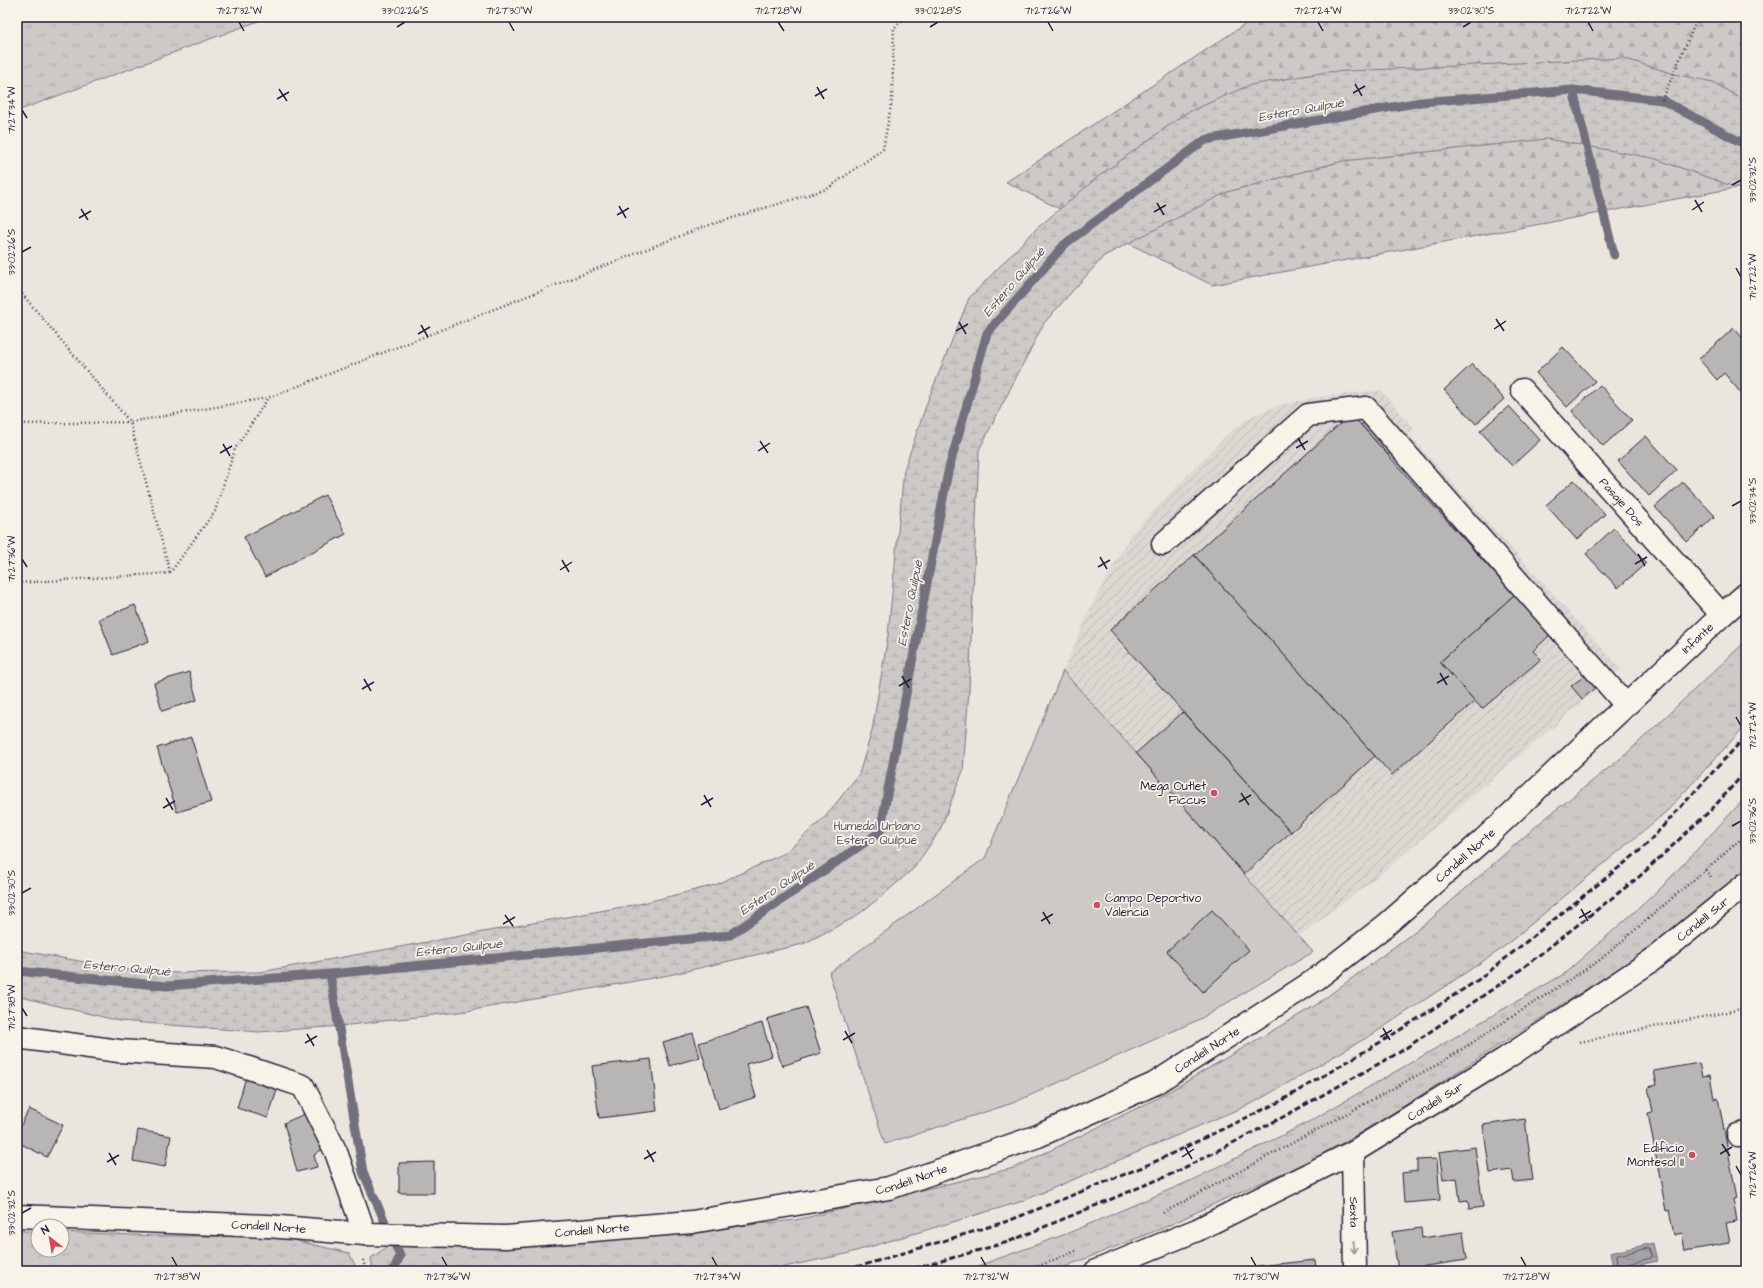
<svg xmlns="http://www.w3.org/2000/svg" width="1763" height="1288" font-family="'Architects Daughter',sans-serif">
<defs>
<pattern id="industrial-furrows" width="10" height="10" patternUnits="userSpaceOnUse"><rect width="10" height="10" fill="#dbd8d2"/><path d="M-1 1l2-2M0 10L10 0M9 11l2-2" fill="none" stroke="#bcb9b5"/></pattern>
<pattern id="grass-tufts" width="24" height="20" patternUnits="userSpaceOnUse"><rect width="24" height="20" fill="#cdc9c6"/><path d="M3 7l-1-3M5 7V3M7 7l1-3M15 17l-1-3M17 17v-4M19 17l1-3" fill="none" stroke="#b0acab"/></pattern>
<pattern id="forest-firs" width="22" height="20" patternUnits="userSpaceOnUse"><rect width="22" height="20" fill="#cdc9c6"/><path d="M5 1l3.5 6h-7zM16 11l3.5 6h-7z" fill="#b0acab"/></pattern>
<pattern id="wetland-marsh" width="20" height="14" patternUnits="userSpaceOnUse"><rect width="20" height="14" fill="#cdc9c6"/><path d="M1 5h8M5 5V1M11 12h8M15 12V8" fill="none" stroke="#b0acab"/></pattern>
<pattern id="water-ripples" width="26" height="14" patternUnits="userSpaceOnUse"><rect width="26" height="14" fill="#a6a3a6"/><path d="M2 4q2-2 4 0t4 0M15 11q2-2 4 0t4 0" fill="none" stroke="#878488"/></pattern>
</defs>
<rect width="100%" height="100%" fill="#eae6de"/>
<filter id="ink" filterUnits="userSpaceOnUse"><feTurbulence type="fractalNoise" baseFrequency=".025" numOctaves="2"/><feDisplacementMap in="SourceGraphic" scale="8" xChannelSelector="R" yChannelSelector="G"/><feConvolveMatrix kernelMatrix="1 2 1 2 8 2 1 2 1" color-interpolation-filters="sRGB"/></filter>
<g filter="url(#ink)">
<!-- industrial -->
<path fill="url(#industrial-furrows)" d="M1381,390L1414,428L1408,434L1621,669L1375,879L1299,936L1063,671L1092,605L1130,535L1226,435L1251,416L1280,405L1313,398Z"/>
<!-- grass -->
<g fill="url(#grass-tufts)" stroke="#787680">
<path d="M17,17H269L17,111Z"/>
<path d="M1746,641V725L1667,811L1500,950L1373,1034L1253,1103L1023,1201L846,1254L765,1271H373L371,1258L388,1246L553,1245L796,1220L1014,1168L1156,1099L1316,1005L1430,920L1542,821L1625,755Z"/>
<path d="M1746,797V868L1720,891L1638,956L1379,1122L1312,1160L1233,1195L1163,1228L1054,1271H964L1066,1234L1190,1181L1305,1124L1564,974L1658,891Z"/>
<path d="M17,1231H38V1250H62V1232L157,1236H276L349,1253L358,1271H17Z"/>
</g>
<!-- forest -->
<path fill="url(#forest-firs)" stroke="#787680" d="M1256,17H1746V186L1212,285L1006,182Z"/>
<!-- wetland -->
<path fill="url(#wetland-marsh)" stroke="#787680" d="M1623,58L1674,74L1713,82L1746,102V191L1653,158L1547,139L1343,161L1227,192L1104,256L1044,323L979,450L969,690L963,771L940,830L914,868L883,895L855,917L803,944L669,975L467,1011L341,1026L259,1032L119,1021L17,996V950L147,973L260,972L639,904L715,885L785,853L826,816L859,774L872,731L888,635L904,470L928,400L969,298L1036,229L1099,176L1186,113L1250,85L1327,72Z"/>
<!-- garden -->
<path fill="#cdc9c6" stroke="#787680" d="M1063,671L1313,952L1200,1019L1013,1103L885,1144L829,973L985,858Z"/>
<!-- water -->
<path fill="url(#water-ripples)" stroke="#716f7b" d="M1653,1243L1657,1261L1614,1271L1610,1253Z"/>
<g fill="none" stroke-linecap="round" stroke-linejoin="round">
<!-- shore -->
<path stroke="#575666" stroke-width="1" d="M1649,1248L1652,1256L1651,1258L1619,1266L1617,1265L1616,1256Z"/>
<!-- stream -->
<g stroke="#716f7b" stroke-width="9">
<path d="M1573,90L1614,255"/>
<path d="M17,971L166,986L330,974L730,935L880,832L948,472L987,333L1065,244L1205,140L1421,102L1573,90L1662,100L1746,145"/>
<path d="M330,974L363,1172L400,1256L393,1271"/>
</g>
</g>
<!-- building -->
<g fill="#b8b6b5" stroke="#22223b">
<path d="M1734,328L1746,342L1745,398L1724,373L1717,380L1699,359Z"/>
<path d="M1563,347L1595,381L1567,407L1536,373Z"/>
<path d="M1472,364L1504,399L1476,424L1444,390Z"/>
<path d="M1600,385L1632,420L1603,446L1572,411Z"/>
<path d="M1509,406L1540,440L1512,466L1480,431Z"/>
<path d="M1375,413L1402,443L1388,455L1361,425Z"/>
<path d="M1351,414L1514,595L1440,662L1475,701L1392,775L1194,555Z"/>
<path d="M1646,436L1677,470L1649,496L1618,461Z"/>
<path d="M1574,480L1605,514L1577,540L1546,505Z"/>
<path d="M1683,482L1715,516L1687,542L1655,507Z"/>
<path d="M325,495L346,534L265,577L244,537Z"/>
<path d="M1614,528L1646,563L1618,588L1586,554Z"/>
<path d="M1194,555L1375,756L1291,832L1110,630Z"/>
<path d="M1514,595L1528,598L1547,622L1549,636L1533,651L1541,659L1482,709L1440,662Z"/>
<path d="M135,605L149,641L113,655L99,619Z"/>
<path d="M189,672L197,700L162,711L154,683Z"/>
<path d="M1587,674L1597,687L1582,699L1571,686Z"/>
<path d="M1183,712L1291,832L1244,874L1136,753Z"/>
<path d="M191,737L211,802L177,812L157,748Z"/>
<path d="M1212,910L1249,950L1203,992L1167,951Z"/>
<path d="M806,1007L821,1053L782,1066L767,1019Z"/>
<path d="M762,1023L772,1056L746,1064L756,1097L719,1109L699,1043Z"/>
<path d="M693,1033L700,1057L670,1066L663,1042Z"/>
<path d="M651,1059L657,1111L599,1118L592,1066Z"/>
<path d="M1699,1063L1702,1076L1710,1075L1714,1099L1718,1098L1737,1198L1733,1199L1737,1221L1726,1223L1730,1243L1685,1251L1682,1233L1674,1235L1669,1210L1666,1211L1648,1113L1653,1112L1648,1087L1657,1085L1654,1071Z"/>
<path d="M246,1077L278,1087L268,1118L237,1108Z"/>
<path d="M29,1109L63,1125L47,1157L17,1142V1133Z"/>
<path d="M309,1112L324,1148L314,1155L317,1167L297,1172L284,1123Z"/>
<path d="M1525,1119L1533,1180L1514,1182L1512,1170L1490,1173L1483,1125Z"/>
<path d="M138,1130L171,1136L165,1167L133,1161Z"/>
<path d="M1475,1147L1483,1207L1469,1209L1468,1200L1460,1201L1457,1178L1443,1180L1439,1152Z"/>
<path d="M1437,1159L1440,1200L1404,1203L1402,1173L1417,1171V1160Z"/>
<path d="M434,1162V1193H399V1163Z"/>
<path d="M1421,1228L1422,1238L1463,1232L1467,1260L1398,1270L1392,1232Z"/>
<path d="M1315,1260L1316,1271H1258V1266Z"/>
</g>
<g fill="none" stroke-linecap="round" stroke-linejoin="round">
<!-- minor casing -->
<g stroke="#22223b" stroke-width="25">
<g id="minor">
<path id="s1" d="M1522,390L1722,615"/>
<path d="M1163,544L1308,415L1366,408L1626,705"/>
<path d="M17,1037L119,1051L216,1057L303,1086L336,1152L365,1234"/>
<path d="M1738,1135L1746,1133"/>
<path id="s2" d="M1353,1152L1355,1271"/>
<path id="s3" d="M17,1216L268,1226L365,1234L506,1237L692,1222L889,1188L1038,1136L1154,1084L1315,980L1386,925L1483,840L1722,615L1746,594"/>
<path id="s4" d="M1096,1271L1197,1230L1353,1152L1506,1058L1651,961L1746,884"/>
</g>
</g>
<!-- path -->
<g stroke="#22223b" stroke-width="2.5" stroke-dasharray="1 3" stroke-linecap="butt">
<path d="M1662,100L1698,17"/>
<path d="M17,288L130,422"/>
<path d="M17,424L130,422"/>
<path d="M170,572L130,422L267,398"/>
<path d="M170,573L215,511L235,449L268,398L703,227L827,189L883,149L892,100L894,28L905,17"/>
<path d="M17,583L170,573"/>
<path d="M1705,870L1712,878"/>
<path d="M1580,1042L1746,1008"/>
<path d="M1163,1213L1442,1062L1600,960L1746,835"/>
<path d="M363,1260L366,1271"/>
<path d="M1027,1271L1078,1250"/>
</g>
<!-- minor -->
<use href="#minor" stroke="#f7f3e8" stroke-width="22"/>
<!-- rail -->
<g stroke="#22223b" stroke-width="3" stroke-dasharray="6 3" stroke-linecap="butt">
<path d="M839,1271L864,1265L1008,1221L1150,1164L1279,1102L1389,1037L1481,978L1642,849L1746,736"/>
<path d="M906,1271L1008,1242L1174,1173L1283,1117L1400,1052L1515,974L1640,876L1713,808L1746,771"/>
</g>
</g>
<!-- one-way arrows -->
<defs><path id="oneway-shaft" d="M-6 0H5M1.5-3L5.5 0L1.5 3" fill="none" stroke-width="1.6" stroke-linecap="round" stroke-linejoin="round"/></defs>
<use stroke="#97959a" href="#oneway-shaft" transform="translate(1354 1247) rotate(89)"/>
</g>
<!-- ticks -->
<path fill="none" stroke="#22223b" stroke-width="1.5" d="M239,22L244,31M509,22L514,31M778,22L784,31M1048,22L1053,31M1318,22L1323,31M1588,22L1593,31M397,27L405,22M930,27L938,22M1463,27L1471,22M1355,84L1362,96M817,87L824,99M279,89L287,101M1353,93L1365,86M815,96L827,89M277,99L289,92M22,110L27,118M1732,185L1741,180M1695,200L1702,212M1157,203L1164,215M619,206L626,218M81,209L88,220M1692,210L1704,202M1154,212L1166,205M617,215L629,208M79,218L91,211M22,252L31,247M1736,268L1741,277M1496,319L1504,331M959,322L966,334M421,325L428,337M1494,329L1506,321M956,331L968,324M418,334L430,327M1298,438L1305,450M760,441L768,453M223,444L230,456M1296,448L1308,441M758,451L770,443M220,453L232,446M1732,506L1741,501M1638,554L1645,566M1100,557L1107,569M22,559L27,567M562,560L569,572M1635,564L1647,557M1098,567L1110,560M560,570L572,562M1440,673L1447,685M902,676L909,688M364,679L371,691M1437,683L1449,676M899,686L911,679M362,689L374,682M1736,717L1741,726M1241,793L1249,805M704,795L711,807M166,798L173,810M1239,802L1251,795M701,805L713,798M163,808L175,801M1732,826L1741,821M22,893L31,888M1581,909L1588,921M1043,912L1050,924M505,915L513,926M1579,918L1591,911M1041,921L1053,914M503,924L515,917M22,1008L27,1016M1383,1028L1390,1040M845,1031L852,1043M307,1034L314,1046M1380,1037L1392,1030M843,1040L855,1033M305,1043L317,1036M1722,1144L1730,1156M1185,1147L1192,1159M647,1150L654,1162M109,1153L116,1165M1720,1154L1732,1147M1182,1157L1194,1149M644,1159L656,1152M107,1162L119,1155M1736,1166L1741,1175M22,1213L31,1208M172,1257L177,1266M442,1257L447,1266M712,1257L717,1266M981,1257L986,1266M1251,1257L1256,1266M1521,1257L1526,1266"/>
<!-- markers -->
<g fill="#d1495b" stroke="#f7f3e8" stroke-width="1.5">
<circle cx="1214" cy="793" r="4"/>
<circle cx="1097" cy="905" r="4"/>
<circle cx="1692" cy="1155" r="4"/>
</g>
<g text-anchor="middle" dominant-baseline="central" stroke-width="3.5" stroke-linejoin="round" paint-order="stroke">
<!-- street labels -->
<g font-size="12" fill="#22223b" stroke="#f7f3e8">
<text stroke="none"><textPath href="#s1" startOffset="150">Pasaje Dos</textPath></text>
<text stroke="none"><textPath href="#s3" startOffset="1866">Infante</textPath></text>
<text stroke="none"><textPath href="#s3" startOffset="1548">Condell Norte</textPath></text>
<text stroke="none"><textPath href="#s4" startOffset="704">Condell Sur</textPath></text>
<text stroke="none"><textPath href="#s3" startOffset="1224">Condell Norte</textPath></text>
<text stroke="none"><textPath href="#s4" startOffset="380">Condell Sur</textPath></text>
<text stroke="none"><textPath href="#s3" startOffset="900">Condell Norte</textPath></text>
<text stroke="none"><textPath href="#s2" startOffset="60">Sexta</textPath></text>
<text stroke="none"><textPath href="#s3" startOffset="252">Condell Norte</textPath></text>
<text stroke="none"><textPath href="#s3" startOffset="576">Condell Norte</textPath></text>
</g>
<!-- poi labels -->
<g font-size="12" fill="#22223b" stroke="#f7f3e8" text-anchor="end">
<text x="1206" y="786">Mega Outlet<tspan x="1206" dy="14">Ficcus</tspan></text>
<text x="1105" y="898" text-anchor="start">Campo Deportivo<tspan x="1105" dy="14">Valencia</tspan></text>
<text x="1684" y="1148">Edificio<tspan x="1684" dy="14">Montesol II</tspan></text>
</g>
<!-- park labels -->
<g font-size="12" fill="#555465" stroke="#f7f3e8">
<text x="877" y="826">Humedal Urbano<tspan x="877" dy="14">Estero Quilpué</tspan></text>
</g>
<!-- water labels -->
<g font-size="13" font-style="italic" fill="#504f60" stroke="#f7f3e8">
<text transform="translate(1301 110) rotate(-10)">Estero Quilpué</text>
<text transform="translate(1014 282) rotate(-49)">Estero Quilpué</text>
<text transform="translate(910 603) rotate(-79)">Estero Quilpué</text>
<text transform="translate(777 888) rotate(-34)">Estero Quilpué</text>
<text transform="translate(459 948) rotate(-6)">Estero Quilpué</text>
<text transform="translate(127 968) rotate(5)">Estero Quilpué</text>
</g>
</g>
<!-- margin -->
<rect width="1763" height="1288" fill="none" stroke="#f7f3e8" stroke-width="44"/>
<!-- north arrow -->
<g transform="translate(50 1238) rotate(329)"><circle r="19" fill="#f7f3e8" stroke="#a29fa3"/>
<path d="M0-3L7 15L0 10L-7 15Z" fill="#d1495b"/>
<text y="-6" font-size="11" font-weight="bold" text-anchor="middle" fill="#22223b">N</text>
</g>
<rect x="22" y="22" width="1719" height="1244" fill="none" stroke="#22223b" stroke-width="1.5"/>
<g font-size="10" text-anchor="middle" fill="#22223b">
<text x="239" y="14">71°27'32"W</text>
<text x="405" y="14">33°02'26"S</text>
<text x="509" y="14">71°27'30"W</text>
<text x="778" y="14">71°27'28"W</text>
<text x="938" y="14">33°02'28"S</text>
<text x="1048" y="14">71°27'26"W</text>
<text x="1318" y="14">71°27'24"W</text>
<text x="1471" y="14">33°02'30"S</text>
<text x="1588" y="14">71°27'22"W</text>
<text transform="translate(11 110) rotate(-90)" y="4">71°27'34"W</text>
<text transform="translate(1752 180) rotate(-90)" y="4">33°02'32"S</text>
<text transform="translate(11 252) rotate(-90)" y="4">33°02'26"S</text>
<text transform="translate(1752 277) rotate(-90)" y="4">71°27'22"W</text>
<text transform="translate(1752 501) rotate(-90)" y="4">33°02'34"S</text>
<text transform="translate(11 559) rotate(-90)" y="4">71°27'36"W</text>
<text transform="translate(1752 726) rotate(-90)" y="4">71°27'24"W</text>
<text transform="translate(1752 821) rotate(-90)" y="4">33°02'36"S</text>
<text transform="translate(11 893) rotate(-90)" y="4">33°02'30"S</text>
<text transform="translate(11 1008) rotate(-90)" y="4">71°27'38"W</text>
<text transform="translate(1752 1175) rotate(-90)" y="4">71°27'26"W</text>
<text transform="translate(11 1213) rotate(-90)" y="4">33°02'32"S</text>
<text x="177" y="1280">71°27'38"W</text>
<text x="447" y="1280">71°27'36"W</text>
<text x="717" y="1280">71°27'34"W</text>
<text x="986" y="1280">71°27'32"W</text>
<text x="1256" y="1280">71°27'30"W</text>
<text x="1526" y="1280">71°27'28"W</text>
</g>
</svg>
